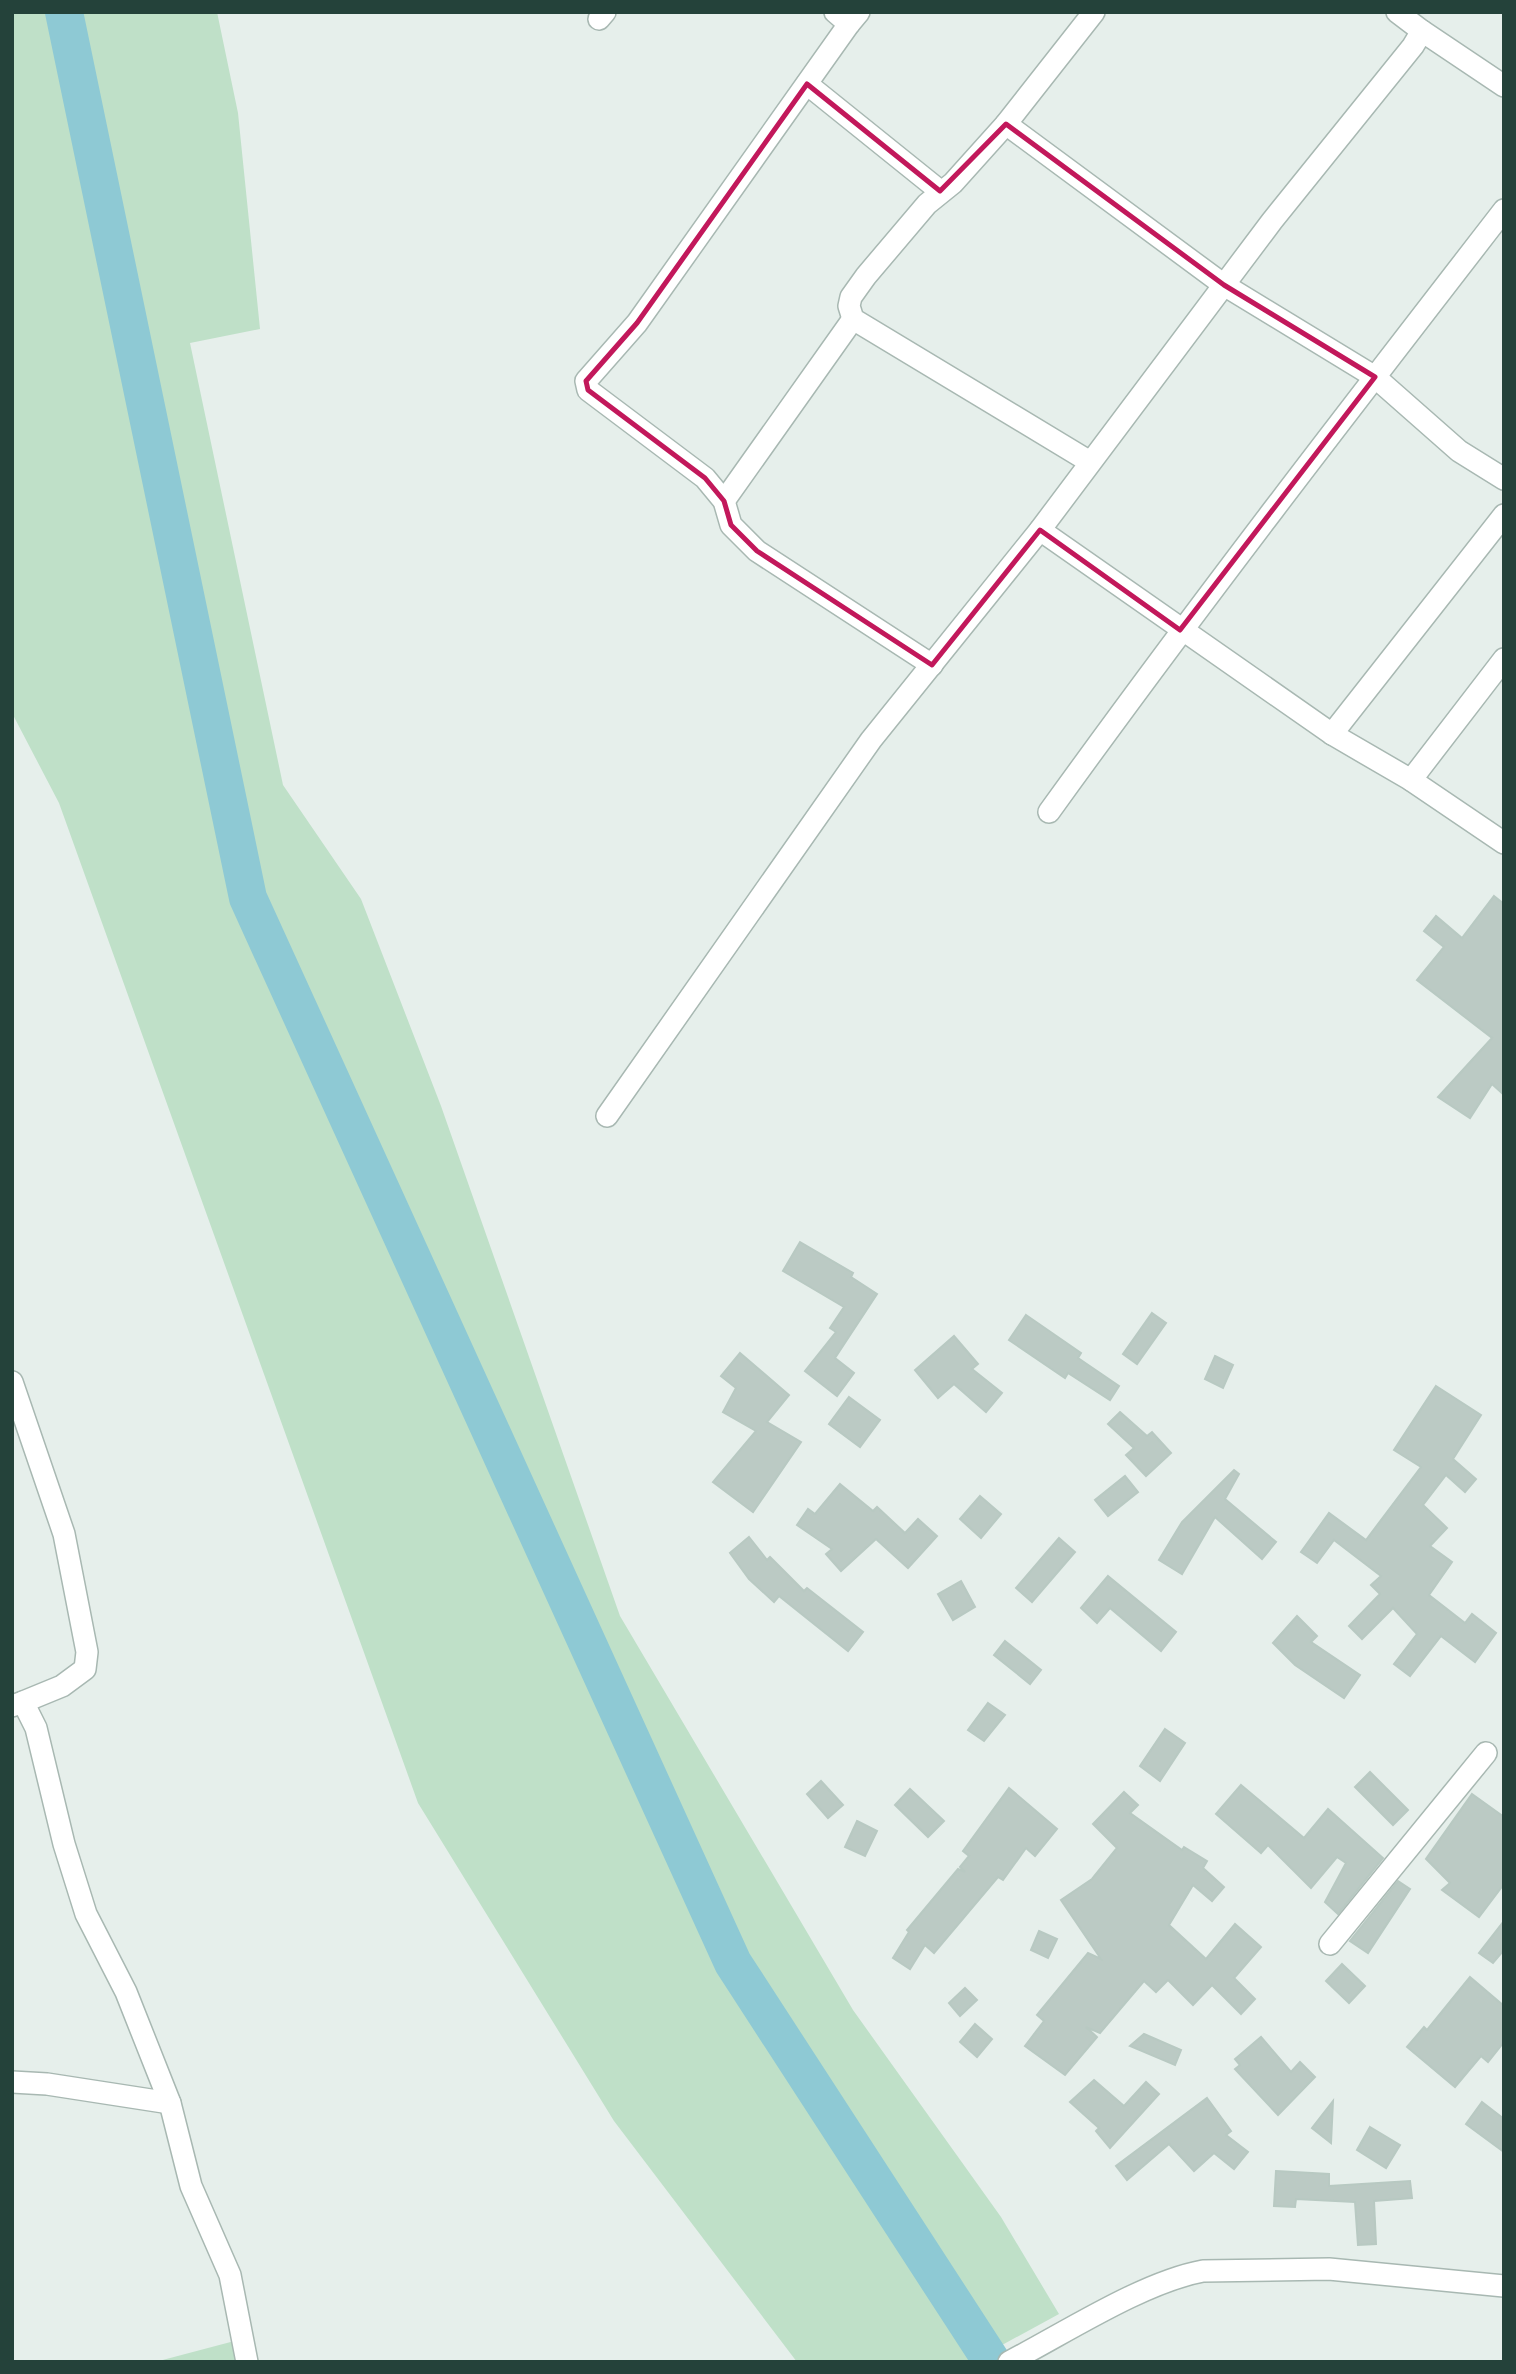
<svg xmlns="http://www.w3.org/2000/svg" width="1516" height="2374" font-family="Overpass,sans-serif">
<rect width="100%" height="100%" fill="#e6efeb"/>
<!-- green -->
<g fill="#bfe0c8">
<path d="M12,12H217L238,113L260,329L190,343L283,785L361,899L441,1106L620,1616L853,2010L1001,2217L1059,2314L971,2362H797L614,2121L418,1803L59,803L12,713Z"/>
<path d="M242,2339L249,2362H155Z"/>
</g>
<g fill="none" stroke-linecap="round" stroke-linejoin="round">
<!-- river -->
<path stroke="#8ec9d4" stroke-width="38" d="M64,12L248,898L733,1963L992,2362"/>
</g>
<!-- building -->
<g fill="#bbcac4" stroke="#b8c9c2" stroke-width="2">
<path d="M1494,896L1504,904V1095L1492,1084L1470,1118L1438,1097L1492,1038L1417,980L1444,947L1424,931L1436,916L1462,938Z"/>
<path d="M800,1242L853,1273L851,1277L877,1294L835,1358L854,1373L837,1396L805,1371L836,1332L830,1328L844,1307L783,1271Z"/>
<path d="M1152,1313L1166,1323L1137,1364L1123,1354Z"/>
<path d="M1026,1315L1081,1353L1078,1358L1119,1386L1110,1400L1068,1373L1065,1378L1009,1340Z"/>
<path d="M954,1336L978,1364L972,1369L1002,1393L986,1412L954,1384L938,1398L915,1370Z"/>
<path d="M740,1353L789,1395L767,1422L801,1442L753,1512L713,1482L756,1431L723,1412L736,1388L721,1376Z"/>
<path d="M1215,1356L1233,1365L1223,1388L1205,1379Z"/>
<path d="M1436,1386L1481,1415L1453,1459L1476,1479L1465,1492L1446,1475L1423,1505L1447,1528L1430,1546L1452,1562L1429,1595L1465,1623L1472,1614L1496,1633L1475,1662L1441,1636L1410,1676L1394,1664L1417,1634L1393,1608L1362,1639L1349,1626L1380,1594L1371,1585L1381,1576L1334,1540L1317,1563L1301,1552L1329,1513L1366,1540L1421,1467L1394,1450Z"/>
<path d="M849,1397L880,1420L860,1447L829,1424Z"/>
<path d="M1120,1412L1147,1436L1152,1432L1171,1453L1146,1476L1126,1455L1134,1448L1108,1424Z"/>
<path d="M1234,1470L1239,1474L1225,1499L1276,1542L1262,1559L1215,1517L1182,1574L1159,1560L1182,1522Z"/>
<path d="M1125,1476L1138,1492L1108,1516L1095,1500Z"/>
<path d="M840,1484L873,1511L877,1507L905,1533L918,1519L937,1536L908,1568L876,1539L841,1571L826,1554L832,1549L797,1525L808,1509L815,1514Z"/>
<path d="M980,1496L1001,1514L981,1538L960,1519Z"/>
<path d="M749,1537L767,1560L770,1557L804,1591L807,1588L863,1632L848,1651L779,1596L774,1602L749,1579L730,1553Z"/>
<path d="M1059,1538L1075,1552L1032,1602L1016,1588Z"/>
<path d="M1108,1576L1176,1632L1161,1651L1110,1608L1097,1623L1081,1608Z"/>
<path d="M961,1581L975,1607L953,1620L938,1594Z"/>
<path d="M1297,1616L1317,1636L1311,1642L1360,1675L1344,1698L1295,1665L1273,1643Z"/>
<path d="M1005,1641L1041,1670L1030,1684L994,1655Z"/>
<path d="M988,1703L1005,1715L984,1741L968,1730Z"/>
<path d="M1165,1729L1185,1743L1160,1781L1140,1766Z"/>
<path d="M1370,1772L1408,1810L1393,1825L1355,1787Z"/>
<path d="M821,1781L843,1805L828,1818L807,1794Z"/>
<path d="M1241,1785L1304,1838L1328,1809L1383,1858L1338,1914L1325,1902L1346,1863L1337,1857L1311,1888L1268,1845L1261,1853L1216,1814Z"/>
<path d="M1009,1788L1057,1829L1035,1856L1026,1848L1003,1880L998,1877L934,1953L925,1945L910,1969L893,1958L909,1932L907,1930L958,1869L965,1872L960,1867L969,1856L963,1851Z"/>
<path d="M910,1789L944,1821L928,1837L895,1805Z"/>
<path d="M1124,1792L1138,1805L1130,1813L1182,1850L1184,1847L1207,1861L1203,1868L1224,1887L1212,1901L1193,1885L1169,1925L1206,1959L1235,1924L1261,1947L1234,1978L1255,1999L1241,2014L1212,1985L1193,2005L1168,1980L1156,1992L1144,1981L1100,2033L1086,2027L1097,2037L1065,2075L1025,2046L1044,2021L1037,2015L1088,1953L1101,1959L1061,1900L1092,1879L1117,1848L1093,1824Z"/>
<path d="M1472,1794L1504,1817V1884L1479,1917L1442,1890L1450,1883L1426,1859Z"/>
<path d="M857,1821L877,1831L865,1856L845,1847Z"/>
<path d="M1398,1881L1410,1889L1368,1953L1350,1941Z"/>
<path d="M1504,1921V1950L1493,1963L1479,1953Z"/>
<path d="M1039,1931L1057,1939L1048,1958L1031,1950Z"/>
<path d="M1342,1964L1365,1986L1349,2003L1326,1981Z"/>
<path d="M1470,1977L1504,2006V2042L1488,2062L1481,2056L1455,2087L1407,2047L1424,2027L1427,2030Z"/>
<path d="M965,1988L977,2000L960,2016L949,2003Z"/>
<path d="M975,2024L992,2039L977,2057L960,2042Z"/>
<path d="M1144,2034L1181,2050L1175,2065L1130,2046Z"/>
<path d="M1261,2037L1291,2072L1300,2062L1315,2077L1278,2115L1235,2069L1240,2065L1235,2059Z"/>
<path d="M1094,2080L1124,2106L1146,2082L1159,2094L1110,2148L1096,2131L1099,2128L1070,2102Z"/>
<path d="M1207,2098L1231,2131L1226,2135L1248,2152L1234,2169L1214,2153L1194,2171L1169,2144L1127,2180L1116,2166Z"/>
<path d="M1333,2101L1331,2143L1312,2128Z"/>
<path d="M1482,2102L1504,2119V2152L1466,2124Z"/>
<path d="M1370,2127L1400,2145L1386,2168L1357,2150Z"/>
<path d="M1276,2171L1329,2174V2186L1410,2181L1412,2198L1374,2201L1376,2244L1358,2245L1355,2202L1296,2199L1295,2207L1274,2206Z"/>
</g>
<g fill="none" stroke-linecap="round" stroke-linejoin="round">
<!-- minor casing -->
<g stroke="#a8b8b2" stroke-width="24">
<g id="minor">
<path d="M835,12L849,24L859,12"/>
<path d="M1397,12L1422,31"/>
<path d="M599,19L605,12"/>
<path d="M849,24L637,323L586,381L588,390L705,478L724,501L731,525L757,551L932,665"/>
<path d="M807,84L940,191"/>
<path d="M1006,124L1224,285L1375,377L1459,451L1504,479"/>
<path d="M1090,462L853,319L849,306L851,297L866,276L927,204L953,183L1006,124L1094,12"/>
<path d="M724,501L853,319"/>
<path d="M1040,530L1332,734L1411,780L1504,843"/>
<path d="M1332,734L1504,515"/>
<path d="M1411,780L1504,659"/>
<path d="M1049,812C1196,608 1350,409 1504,210"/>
<path d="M607,1116L871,740L1040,530L1272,221L1413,46L1422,31L1504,86"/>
<path d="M12,1382L64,1534L87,1652L85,1669L62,1686L23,1702"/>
<path d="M12,1706L23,1702L36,1728L64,1844L86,1914L126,1992L170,2103L191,2186L230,2275L247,2362"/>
<path d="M1330,1944L1486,1753"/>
<path d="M12,2082L47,2084L170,2103"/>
<path d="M1009,2362C1065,2333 1143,2282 1203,2271L1329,2269L1504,2286"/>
</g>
</g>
<!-- minor -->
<use href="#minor" stroke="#fff" stroke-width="21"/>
</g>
<!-- marked area -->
<path fill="none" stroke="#c2185b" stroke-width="5" stroke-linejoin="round" d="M807,84L940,191L1006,124L1224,285L1375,377L1180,630L1040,530L932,665L757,551L731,525L724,501L705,478L588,390L586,381L637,323Z"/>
<!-- border -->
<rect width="1516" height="2374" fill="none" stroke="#24423a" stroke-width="28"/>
</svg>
